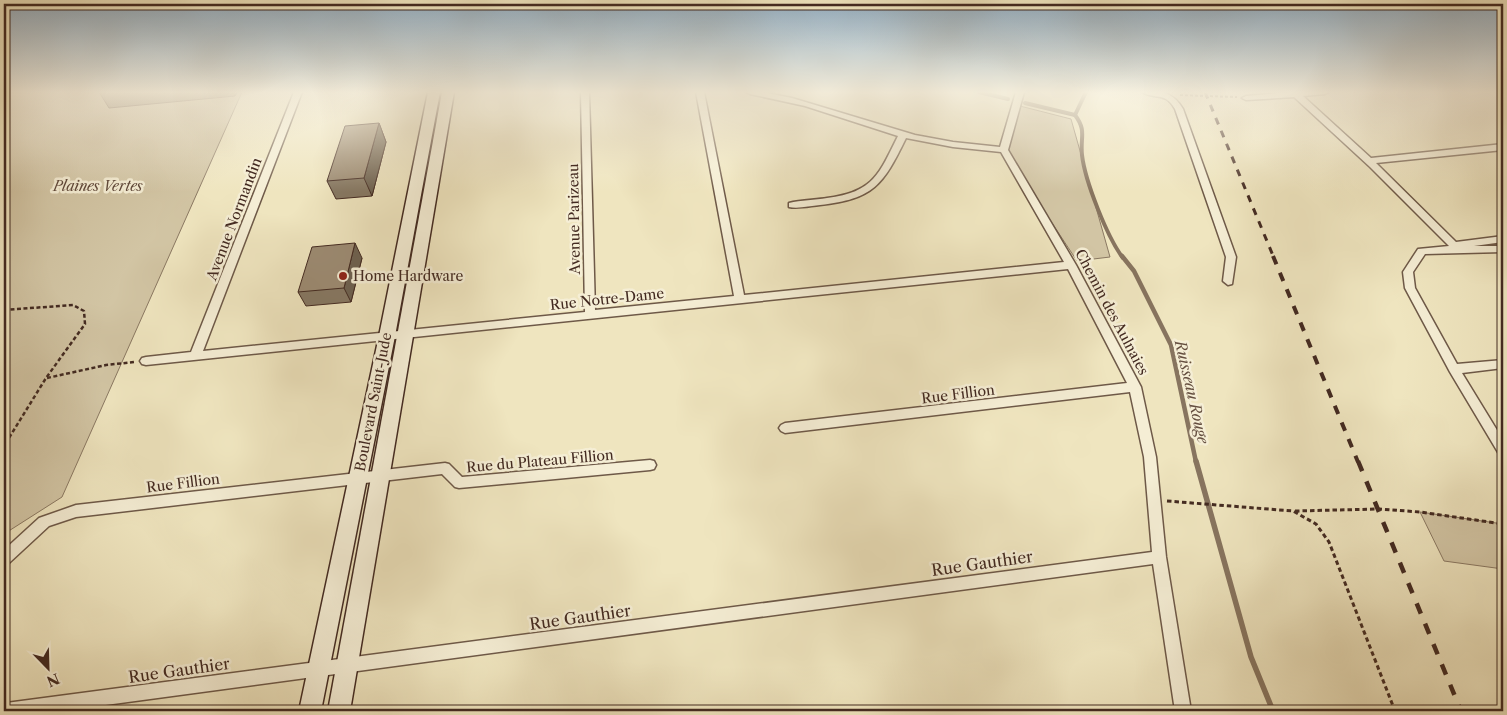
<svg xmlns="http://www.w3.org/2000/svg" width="1507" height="715" font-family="'Libre Caslon Text',serif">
<rect width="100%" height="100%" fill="#efe5bf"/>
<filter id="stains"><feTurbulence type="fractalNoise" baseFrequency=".004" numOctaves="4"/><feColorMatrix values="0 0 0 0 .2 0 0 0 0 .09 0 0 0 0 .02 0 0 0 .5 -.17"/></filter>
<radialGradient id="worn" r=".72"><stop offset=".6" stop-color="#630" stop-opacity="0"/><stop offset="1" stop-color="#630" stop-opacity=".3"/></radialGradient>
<!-- green -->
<g fill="#d2c5a4" stroke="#8a7862">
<path d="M4,92H242L62,497L4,534Z"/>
<path d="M1016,105L1071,119L1110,257L1077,261L1004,150Z"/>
<path d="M1420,512L1503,524V569L1444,561Z"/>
</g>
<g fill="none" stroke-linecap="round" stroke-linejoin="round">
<!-- stream-far2 -->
<g stroke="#87745f" stroke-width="4">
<path d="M979,92L1008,99"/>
<path d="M1025,103L1075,115"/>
<path d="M1075,115C1087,131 1080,137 1082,155C1085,181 1107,237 1123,258"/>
<path d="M1075,115L1086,92"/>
</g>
<!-- stream-far1 -->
<path stroke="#87745f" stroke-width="4.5" d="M1122,256L1134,271L1171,345L1196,462"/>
<!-- stream -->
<path stroke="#87745f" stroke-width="5.5" d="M1196,461L1251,657L1273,711"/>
<!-- street casing -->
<g stroke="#6e5948" stroke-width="3">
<g id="street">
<path d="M294,92H302L203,351L585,312L581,92H589L595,310L734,296L696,92H704L744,295L1064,262L1001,152L953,147L906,138C883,185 874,199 820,205C810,206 798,209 789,207V203C801,200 815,200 827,198C874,192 879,174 898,136L805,106L750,94L746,92H762L792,98L915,135L953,142L1000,147L1016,92H1024L1008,150L1076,265L1141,387L1156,457L1166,557L1191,711H1175L1153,564L61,711H4V704L6,703L1152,552L1144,457L1130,392L785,433L781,431L779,428L781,425L785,423L1127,383L1068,269L146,365L142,364L140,361L142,358L146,357L191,352Z"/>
<path d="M1142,92C1160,90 1173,92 1183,109L1236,257L1232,284L1228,285L1223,281L1226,257L1175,109C1165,91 1155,100 1142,92Z"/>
<path d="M1290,92H1329L1325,94L1303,96L1371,158L1503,144V150L1376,163L1456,242L1503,236V242L1474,246H1503V252L1425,254L1413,272L1415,288L1457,364L1503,360V368L1462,373L1503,440V455L1499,454L1450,372L1405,288L1403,272L1418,249L1449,246L1370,167L1294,97L1246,100L1242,98L1246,96Z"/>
<path d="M650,460L654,461L656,465L654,469L650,470L459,488L455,487L442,474L76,517L49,526L9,563L4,565V550L39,518L76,505L445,463L449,464L462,477Z"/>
</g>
</g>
<!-- secondary casing -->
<g stroke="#432a21" stroke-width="3">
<g id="secondary">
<path d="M428,92H440L395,336L321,711H299L379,336Z"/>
<path d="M442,92H454L350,711H328Z"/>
</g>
</g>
<!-- path-far2 -->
<path stroke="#432a21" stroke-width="2" stroke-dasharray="3 2" stroke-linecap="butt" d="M1180,95L1237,97"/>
<!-- path-far1 -->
<g stroke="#432a21" stroke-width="2.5" stroke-dasharray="4 2.5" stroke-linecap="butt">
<path d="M4,310L73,305L84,311L85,324L46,378L4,446"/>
<path d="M47,378L106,365L135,362"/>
</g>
<!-- path -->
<g stroke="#432a21" stroke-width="3" stroke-dasharray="4.5 3" stroke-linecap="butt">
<path d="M1167,501L1293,511L1316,524L1329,542L1395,711"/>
<path d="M1295,511L1379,509L1420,512L1503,524"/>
</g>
<!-- street -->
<use href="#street" fill="#f5eed5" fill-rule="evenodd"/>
<!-- secondary -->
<use href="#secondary" fill="#f5eed5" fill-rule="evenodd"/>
<!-- rail-far2 -->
<path stroke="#432a21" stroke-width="3" stroke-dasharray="7 7" stroke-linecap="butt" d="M1205,92L1274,258"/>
<!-- rail-far1 -->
<path stroke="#432a21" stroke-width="4" stroke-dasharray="9 9" stroke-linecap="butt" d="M1273,256L1358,462"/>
<!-- rail -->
<path stroke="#432a21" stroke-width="4.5" stroke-dasharray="11 11" stroke-linecap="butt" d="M1358,461L1461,711"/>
</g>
<!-- wall -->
<g fill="#867863" stroke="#432a21">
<path d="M99,92H237L235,96L109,108Z"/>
<path d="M379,123L386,142L372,196L336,199L327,181Z"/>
<path d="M362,258L351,302L306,306L298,292Z"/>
</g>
<!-- shaded-wall -->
<g fill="#6d6150" stroke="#432a21">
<path d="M232,92H237L235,96Z"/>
<path d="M379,123L386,142L372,196L364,178Z"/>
<path d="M355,243L362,258L351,302L344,288Z"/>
</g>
<!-- building -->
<g fill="#9c8b73" stroke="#432a21">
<path d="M379,123L364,178L327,181L345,126Z"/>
<path d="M355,243L344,288L298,292L312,247Z"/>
</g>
<!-- sky -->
<linearGradient id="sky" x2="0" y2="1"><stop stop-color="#93aec2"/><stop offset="0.48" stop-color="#f8f3e2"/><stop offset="1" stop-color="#f8f3e2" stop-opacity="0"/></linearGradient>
<rect width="1507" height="192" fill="url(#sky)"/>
<!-- markers -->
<circle fill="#8f2418" stroke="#f5eed5" stroke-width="2" cx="343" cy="276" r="5"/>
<g text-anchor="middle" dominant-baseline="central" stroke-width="5" stroke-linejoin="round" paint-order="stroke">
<!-- park labels -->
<g font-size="14" font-style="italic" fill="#60493b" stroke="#f5eed5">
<text x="98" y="186">Plaines Vertes</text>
</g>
<!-- street labels -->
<g font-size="14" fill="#432a21" stroke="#f5eed5">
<text transform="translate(234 219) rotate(-69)">Avenue Normandin</text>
<text transform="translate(574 219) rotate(-91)">Avenue Parizeau</text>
<text transform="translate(607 299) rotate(-6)">Rue Notre-Dame</text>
<text transform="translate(1112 312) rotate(62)">Chemin des Aulnaies</text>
<text transform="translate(958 394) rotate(-7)">Rue Fillion</text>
<text transform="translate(373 402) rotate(-79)">Boulevard Saint-Jude</text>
<text transform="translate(540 461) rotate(-5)">Rue du Plateau Fillion</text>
<text transform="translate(183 483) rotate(-7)">Rue Fillion</text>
</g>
<!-- poi labels -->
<g font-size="14" fill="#432a21" stroke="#f5eed5" text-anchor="start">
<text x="353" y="276">Home Hardware</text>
</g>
<!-- water labels -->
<g font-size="15" font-style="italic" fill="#654f40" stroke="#f5eed5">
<text transform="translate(1192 392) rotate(77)">Ruisseau Rouge</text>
</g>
<!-- near-street labels -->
<g font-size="16" fill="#432a21" stroke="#f5eed5">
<text transform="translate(982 563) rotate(-8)">Rue Gauthier</text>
<text transform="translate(580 617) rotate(-8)">Rue Gauthier</text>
<text transform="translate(179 670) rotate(-8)">Rue Gauthier</text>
</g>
</g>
<!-- margin -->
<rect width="1507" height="715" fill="none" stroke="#efe5bf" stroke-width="20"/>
<rect x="5" y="5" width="1497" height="705" fill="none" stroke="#432a21" stroke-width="2.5"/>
<rect x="10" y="10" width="1487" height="695" fill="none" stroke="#432a21"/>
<!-- north arrow -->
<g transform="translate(48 668) rotate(157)" stroke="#f5eed5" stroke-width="4" paint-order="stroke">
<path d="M0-4L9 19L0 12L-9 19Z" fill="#432a21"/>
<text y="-8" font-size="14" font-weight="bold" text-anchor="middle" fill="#432a21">N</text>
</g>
<rect width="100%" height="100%" filter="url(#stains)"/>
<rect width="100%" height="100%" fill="url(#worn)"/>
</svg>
